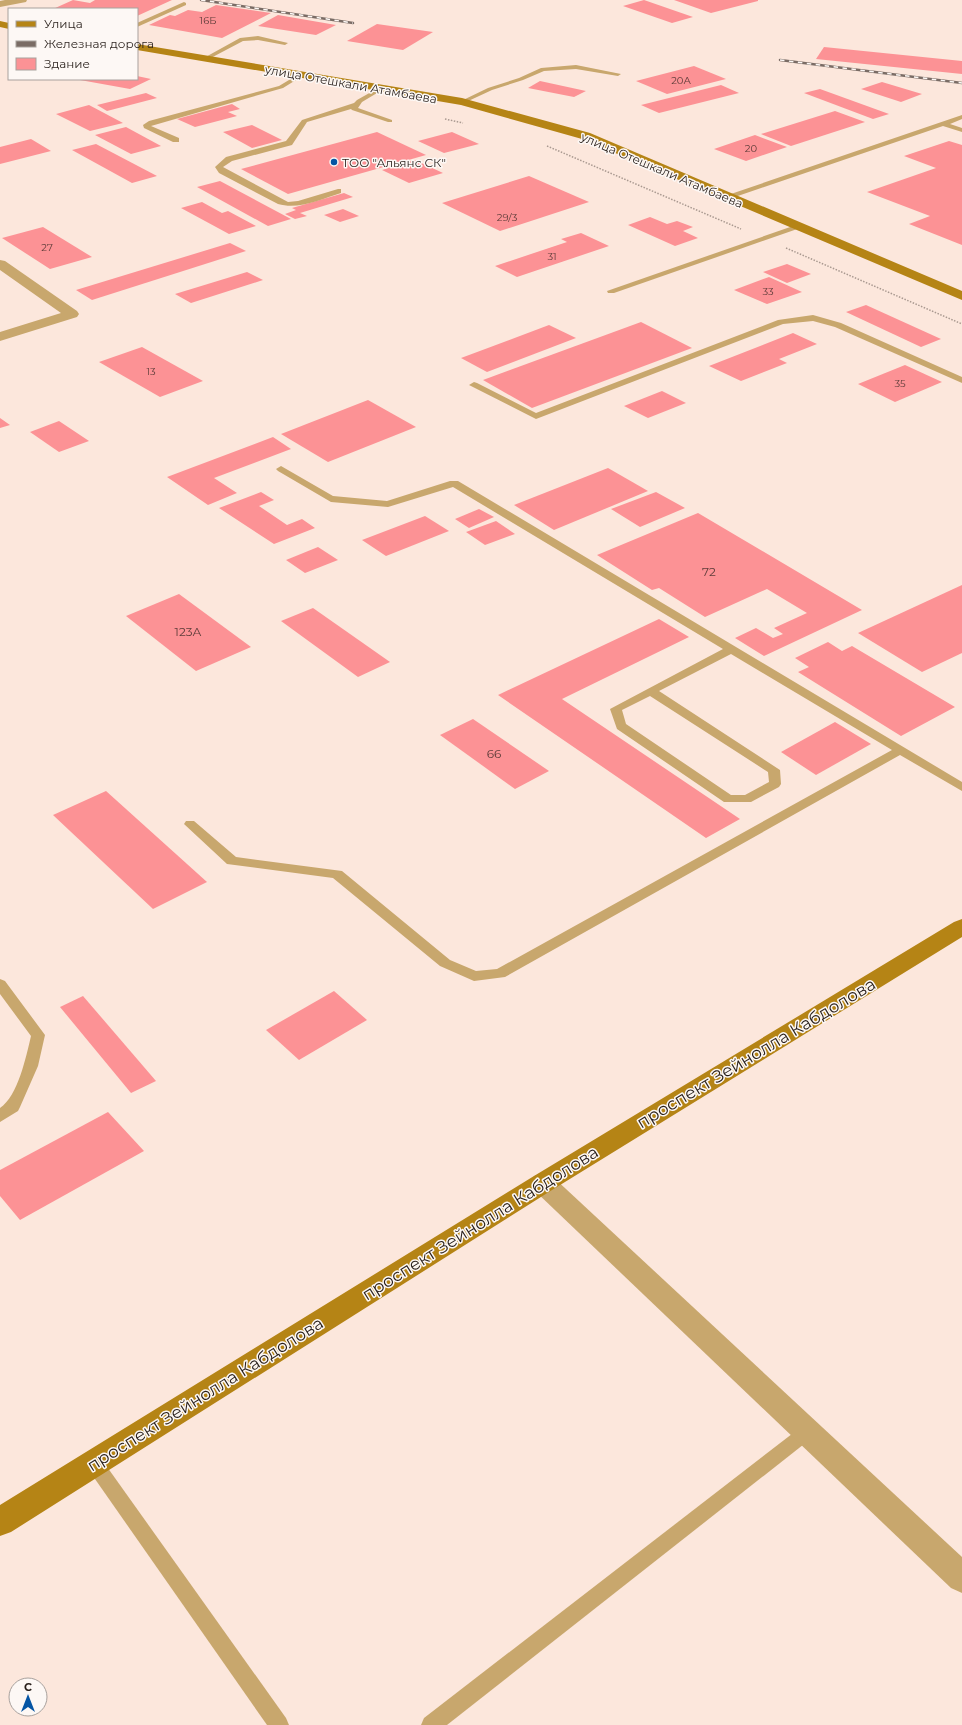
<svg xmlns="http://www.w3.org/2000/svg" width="962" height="1725" font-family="Montserrat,sans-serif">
<rect width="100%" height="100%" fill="#fce7dc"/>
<!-- building -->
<g fill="#fc9295">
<path d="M73,0L90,3L95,0H172L137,16V9H53Z"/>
<path d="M644,0L693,17L672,23L623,6Z"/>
<path d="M674,0H758V1L711,13Z"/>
<path d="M216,5L271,13L222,38L149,25L170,15L175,16L188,10L202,12Z"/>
<path d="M278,15L336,25L316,35L258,26Z"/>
<path d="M377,24L433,32L403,50L347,41Z"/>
<path d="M824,47L962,61V74L816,59Z"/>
<path d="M694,66L726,79L667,94L636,81Z"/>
<path d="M137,76L151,79L130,89L80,80L137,79Z"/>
<path d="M540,81L586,91L574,97L528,88Z"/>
<path d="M882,82L922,94L901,102L861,89Z"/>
<path d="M721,85L739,93L659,113L641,105Z"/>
<path d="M820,89L889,114L873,119L804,93Z"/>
<path d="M146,93L157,98L107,111L97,105Z"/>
<path d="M232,104L240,109L228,112L237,116L195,127L177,119Z"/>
<path d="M89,105L123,123L90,131L56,114Z"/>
<path d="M835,111L865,122L791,146L761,134Z"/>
<path d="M252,125L282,140L252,148L223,132Z"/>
<path d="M126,127L161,146L131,154L95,135Z"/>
<path d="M377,132L426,155L288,194L241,169Z"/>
<path d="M452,132L479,144L444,153L418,141Z"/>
<path d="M755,135L787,147L746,161L714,149Z"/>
<path d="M31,139L51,151L0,164V147Z"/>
<path d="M949,141L962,145V245L909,224L930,216L867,192L936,168L904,156Z"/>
<path d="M96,144L157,176L132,183L72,150Z"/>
<path d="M415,160L443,173L409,183L382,170Z"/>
<path d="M529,176L589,202L500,231L442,203Z"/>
<path d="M220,181L291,219L268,226L197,187Z"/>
<path d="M344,193L353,197L300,213L307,216L295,219L285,214L296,210L292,208Z"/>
<path d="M202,202L222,213L228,211L256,226L229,234L181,208Z"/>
<path d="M343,209L359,216L340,222L324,215Z"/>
<path d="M650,217L667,224L677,221L693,227L683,231L698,238L675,246L628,225Z"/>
<path d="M43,227L92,257L50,269L2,238Z"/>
<path d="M581,233L609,246L517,277L495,266L567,242L561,239Z"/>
<path d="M230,243L246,251L92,300L76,290Z"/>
<path d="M787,264L811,274L787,283L763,272Z"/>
<path d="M247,272L263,280L191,303L175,294Z"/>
<path d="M769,277L802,292L767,304L734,290Z"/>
<path d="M866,305L941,339L921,347L846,312Z"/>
<path d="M641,322L692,348L532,408L483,380Z"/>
<path d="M549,325L576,338L487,372L461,358Z"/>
<path d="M793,333L817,344L779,359L787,363L741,381L709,366Z"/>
<path d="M142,347L203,381L160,397L99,362Z"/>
<path d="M905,365L942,382L895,402L858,384Z"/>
<path d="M662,391L686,403L648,418L624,406Z"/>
<path d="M368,400L416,427L328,462L281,434Z"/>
<path d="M0,418L10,425L0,428Z"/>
<path d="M59,421L89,441L59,452L30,432Z"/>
<path d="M273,437L291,449L214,478L237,493L208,505L167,477Z"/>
<path d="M608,468L648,491L554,530L514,505Z"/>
<path d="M261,492L274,500L259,506L287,525L302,519L315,528L274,544L219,508Z"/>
<path d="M656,492L685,508L640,527L611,509Z"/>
<path d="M479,509L494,517L469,528L455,519Z"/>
<path d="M698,513L862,610L764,656L735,638L756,628L773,638L783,634L774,628L807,613L767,589L705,617L659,588L652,590L597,555Z"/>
<path d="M425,516L449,531L386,556L362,540Z"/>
<path d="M496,521L515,534L485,545L466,532Z"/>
<path d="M318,547L338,560L305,573L286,560Z"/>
<path d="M962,585V653L922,672L858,633Z"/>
<path d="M179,594L251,647L196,671L126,616Z"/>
<path d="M313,608L390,662L358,677L281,621Z"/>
<path d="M659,619L689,637L562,699L740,819L706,838L498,695Z"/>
<path d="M828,642L842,651L852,646L955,707L901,736L798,672L809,667L795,658Z"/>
<path d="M473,719L549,771L515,789L440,735Z"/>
<path d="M835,722L871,744L816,775L781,752Z"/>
<path d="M106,791L207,882L153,909L53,815Z"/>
<path d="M334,991L367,1020L299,1060L266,1030Z"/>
<path d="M83,996L156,1081L131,1093L60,1007Z"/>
<path d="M108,1112L144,1151L20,1220L0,1196V1170Z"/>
</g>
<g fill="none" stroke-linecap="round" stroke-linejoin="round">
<!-- path -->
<g stroke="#a99990" stroke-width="1.5" stroke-dasharray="1.5 1.5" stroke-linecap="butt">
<path d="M445,119L463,123"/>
<path d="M547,146L741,229"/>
<path d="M786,248L962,324"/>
</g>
<!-- lane -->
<g fill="#c8a76d" fill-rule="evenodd">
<path d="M184,2L186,3V5L137,27V23Z"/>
<path d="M258,36L288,43L285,45L258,40L243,41L207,60L202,59L240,38Z"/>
<path d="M576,65L621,74L618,76L576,69L544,71L523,80L492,90L464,103L459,102L488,88L519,78L541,68Z"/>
<path d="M299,74L304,75L283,88L151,126L179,138V142H173L144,128L143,125L149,121L279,86Z"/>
<path d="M380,87L383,89L382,90L362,102L358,108L392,120V122H388L352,110L351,109L307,122L292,145L232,161L223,167L288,202L298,201L338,189H341V193C321,199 299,210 278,204L219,173L215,167L226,157L286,141L302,120L354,103L357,100Z"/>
<path d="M962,115V119L950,124L962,128V132L943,126L729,199L722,197Z"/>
<path d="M796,225L803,227L614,293H608L607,291Z"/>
<path d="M813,315L841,323L962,377V383L835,327L813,321L783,324L536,419L469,385L474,382L477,383L536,413L778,320Z"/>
<path d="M281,466L333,496L387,501L450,481H458L962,782V791L900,755L505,977L474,981L440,966L333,878L227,864L184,824L186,821H194L236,857L342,871L450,960L476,971L497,969L892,750L731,654L659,691L780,770L781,784L779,787L751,802H724L617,729L610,709L723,649L453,487L388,507L331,502L278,471L276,469ZM650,696L768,772L769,782L745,795H731L626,724L622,710Z"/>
<path d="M0,979L5,981L45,1035L38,1066L20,1107L18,1111L0,1122V1108C18,1096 26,1057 31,1036L0,994Z"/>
<path d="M807,1424L813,1427L816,1432L813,1437L447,1725H421L424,1718L801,1427Z"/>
<path d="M94,1455L100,1457L286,1718L289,1725H267L88,1469L85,1463L88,1457Z"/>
</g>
<!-- street -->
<g fill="#c8a76d" fill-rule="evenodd">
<path d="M5,0H27L26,2L0,7V1Z"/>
<path d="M0,260L5,261L77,311L79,314L77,317L0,341V332L61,313L0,270Z"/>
<path d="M543,1173L552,1176L962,1557V1593L951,1588L534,1190L530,1183L534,1176Z"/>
</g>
<!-- secondary -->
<g fill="#b58415" fill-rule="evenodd">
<path d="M0,21L9,23V29L0,27Z"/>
<path d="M137,44L462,98L590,133L962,291V300L582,139L461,105L137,50Z"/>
<path d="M962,919V937L552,1190L11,1532L0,1536V1505L534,1176L954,922Z"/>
</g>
<!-- rail casing -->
<g stroke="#7a6c65" stroke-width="2.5">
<g id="rail">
<path d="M201,0L353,23"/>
<path d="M780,60L962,83"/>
</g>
</g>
<!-- rail -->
<use href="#rail" stroke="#fdf8f5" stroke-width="1.5" stroke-dasharray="4.5" stroke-linecap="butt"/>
</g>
<!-- markers -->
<circle fill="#0555a4" stroke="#fdf8f5" stroke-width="1.5" cx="334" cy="162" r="4"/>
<g text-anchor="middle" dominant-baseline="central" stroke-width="3" stroke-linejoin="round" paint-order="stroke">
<!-- far-number labels -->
<g font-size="10" fill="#5d3c39">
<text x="208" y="20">16Б</text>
<text x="681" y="80">20А</text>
<text x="751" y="148">20</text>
<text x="507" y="217">29/3</text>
<text x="47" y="247">27</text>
<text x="552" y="256">31</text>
<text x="768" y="291">33</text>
<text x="151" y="371">13</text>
<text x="900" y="383">35</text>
</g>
<!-- far-street labels -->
<g font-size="12" fill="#281f1a" stroke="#fdf8f5">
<text transform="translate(351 84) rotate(10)">улица Отешкали Атамбаева</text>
<text transform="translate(662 170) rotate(23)">улица Отешкали Атамбаева</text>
</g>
<!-- far-poi labels -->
<g font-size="12" fill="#281f1a" stroke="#fdf8f5" text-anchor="start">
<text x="342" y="162">ТОО "Альянс СК"</text>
</g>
<!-- number labels -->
<g font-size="12" fill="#5d3c39">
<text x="709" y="571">72</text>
<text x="188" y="631">123А</text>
<text x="494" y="753">66</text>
</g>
<!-- near-street labels -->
<g font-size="17" fill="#281f1a" stroke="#fdf8f5">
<text transform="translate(756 1053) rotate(-31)">проспект Зейнолла Кабдолова</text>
<text transform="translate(480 1223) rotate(-32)">проспект Зейнолла Кабдолова</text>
<text transform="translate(205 1394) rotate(-32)">проспект Зейнолла Кабдолова</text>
</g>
</g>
<!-- legend -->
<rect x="8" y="8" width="130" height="72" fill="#fdf8f5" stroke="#a8a19d"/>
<rect x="16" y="21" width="20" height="6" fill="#b58415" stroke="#a8a19d"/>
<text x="44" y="28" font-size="12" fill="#281f1a">Улица</text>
<rect x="16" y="41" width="20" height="6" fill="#7a6c65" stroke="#a8a19d"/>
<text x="44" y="48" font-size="12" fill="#281f1a">Железная дорога</text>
<rect x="16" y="58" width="20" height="12" fill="#fc9295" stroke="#a8a19d"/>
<text x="44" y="68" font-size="12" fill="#281f1a">Здание</text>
<!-- north arrow -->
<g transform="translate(28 1697)"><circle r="19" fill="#fdf8f5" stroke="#a8a19d"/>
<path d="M0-3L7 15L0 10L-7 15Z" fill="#0555a4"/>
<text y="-6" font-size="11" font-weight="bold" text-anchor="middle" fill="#281f1a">С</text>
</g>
</svg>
